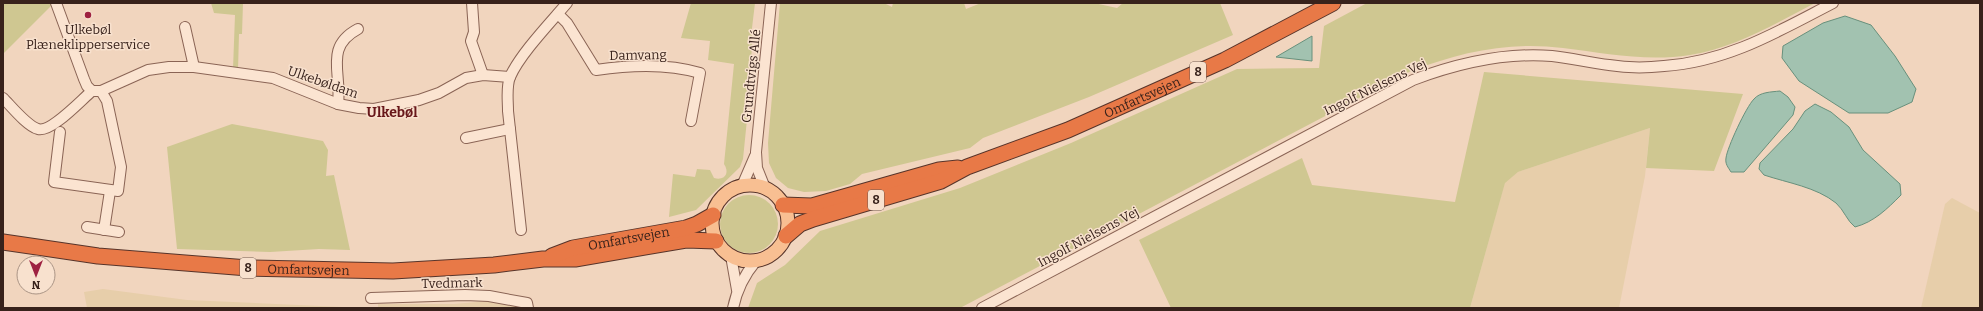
<svg xmlns="http://www.w3.org/2000/svg" width="1983" height="311" font-family="Bitter,serif">
<rect width="100%" height="100%" fill="#f1d5be"/>
<!-- farmland -->
<g fill="#e7ceaa">
<path d="M1650,128L1645,176L1619,308H1470L1505,182L1518,172Z"/>
<path d="M1952,198L1980,213V308H1921L1945,204Z"/>
<path d="M103,289L187,300L365,308H87L84,292Z"/>
<path d="M501,300L518,305L517,308H378V304H454Z"/>
</g>
<!-- green -->
<g fill="#cfc791">
<path d="M3,3H51L52,5L3,54Z"/>
<path d="M211,3H243L242,34H239L238,70L233,69L235,15L214,13Z"/>
<path d="M691,3H755L752,28L751,80L743,159L740,167L696,210L669,217L673,174L695,177L697,169L710,170L714,178C725,181 730,173 724,164L734,64L708,60L710,41L681,38Z"/>
<path d="M780,3H884L892,7L893,3H964L966,9L981,3H1094L1117,8L1123,3H1220L1233,35L1089,97L983,138L970,148L862,174L850,184L826,191L804,192L788,188L776,178L769,163L768,143Z"/>
<path d="M1367,3H1815C1775,24 1735,48 1690,55C1646,62 1605,53 1563,48C1510,41 1460,52 1411,71L960,308H748L757,283L785,265L820,231L960,188L1071,143L1237,69L1319,68L1324,26Z"/>
<path d="M1484,72L1743,94L1714,171L1646,168L1650,128L1518,172L1505,183L1470,308H1171L1139,240L1302,158L1312,185L1455,202Z"/>
<path d="M232,124L323,141L328,150L326,176L334,175L350,250L319,249L270,252L177,249L167,147Z"/>
<circle cx="749" cy="224" r="29"/>
</g>
<!-- water -->
<g fill="#a2c2b0" stroke="#68907c">
<path d="M1845,16L1871,25L1895,56L1916,89L1912,102L1888,113H1849L1799,81L1782,58L1783,46L1823,23Z"/>
<path d="M1312,36V61L1276,57Z"/>
<path d="M1780,91L1788,97L1795,107L1793,115L1744,172H1731C1728,167 1725,164 1726,158C1727,148 1746,107 1754,99C1760,92 1771,92 1780,91Z"/>
<path d="M1815,104L1831,112L1849,127L1863,150L1900,184L1901,195C1887,209 1874,222 1855,227C1847,221 1844,210 1836,203C1816,187 1788,183 1764,175L1759,169L1760,163L1793,129L1805,111Z"/>
</g>
<g fill="none" stroke-linecap="round" stroke-linejoin="round">
<!-- minor casing -->
<g stroke="#8a6455" stroke-width="12">
<g id="minor">
<path d="M56,3L84,79L87,86L92,91"/>
<path d="M472,3L474,32L471,41L483,75"/>
<path d="M558,14L567,23L596,70C629,65 667,63 700,73L691,121"/>
<path d="M185,27L194,67"/>
<path d="M92,91H101L148,70L169,67H194L273,78L338,104L359,108L374,109L419,100L439,93L466,78L483,75L510,77"/>
<path d="M3,98C11,106 27,126 38,129C51,133 81,100 92,91"/>
<path d="M338,104C342,73 324,47 358,29"/>
<path d="M60,132L54,182L118,191L121,167L107,101L101,91"/>
<path d="M466,138L510,129"/>
<path d="M742,186L755,156"/>
<path d="M765,188L757,168L756,152L771,3"/>
<path d="M87,227L119,232"/>
<path d="M104,230L110,191"/>
<path d="M521,230L508,111C508,100 506,87 510,77C520,54 551,22 567,3"/>
<path d="M731,256L737,290"/>
<path d="M371,298L465,295L489,296L527,303L528,308"/>
<path d="M733,308C737,289 744,275 756,261"/>
<path d="M982,308L1413,80C1458,63 1504,52 1552,56C1572,58 1590,63 1609,65C1627,68 1646,68 1664,66C1727,62 1779,31 1833,3"/>
</g>
</g>
<!-- major casing -->
<g stroke="#57342a" stroke-width="15">
<circle id="major" cx="750" cy="223" r="38"/>
</g>
<!-- highway casing -->
<g stroke="#57342a" stroke-width="17">
<g id="highway">
<path d="M783,205L812,206L939,170L958,168"/>
<path id="s1" d="M786,236L800,224L813,219L941,181L967,167L1068,130L1225,60L1333,3"/>
<path id="s2" d="M3,242L98,256L248,268L393,271L494,265L543,259H575L686,240L716,241"/>
<path id="s3" d="M552,256L573,248L686,228L697,224L713,215"/>
</g>
</g>
<!-- minor -->
<use href="#minor" stroke="#fbe4d1" stroke-width="10"/>
<!-- major -->
<use href="#major" stroke="#f8bf92" stroke-width="13"/>
<!-- highway -->
<use href="#highway" stroke="#e87947" stroke-width="15"/>
</g>
<!-- markers -->
<circle fill="#9e2141" stroke="#f8e1ce" stroke-width="1.5" cx="88" cy="15" r="4"/>
<g text-anchor="middle" dominant-baseline="central" stroke-width="3" stroke-linejoin="round" paint-order="stroke">
<!-- shield labels -->
<g fill="#f8e1ce" stroke="#725b51" stroke-width="1">
<rect x="1190" y="62" width="16" height="20" rx="3"/>
<rect x="868" y="190" width="16" height="20" rx="3"/>
<rect x="240" y="258" width="16" height="20" rx="3"/>
</g>
<g font-size="12" font-weight="bold" fill="#38221b">
<text x="1198" y="72">8</text>
<text x="876" y="200">8</text>
<text x="248" y="268">8</text>
</g>
<!-- poi labels -->
<g font-size="13" fill="#38221b" stroke="#f8e1ce">
<text x="88" y="29">Ulkebøl<tspan x="88" dy="15">Plæneklipperservice</tspan></text>
</g>
<!-- street labels -->
<g font-size="13" fill="#38221b" stroke="#f8e1ce">
<text transform="translate(638 55) rotate(-1)">Damvang</text>
<text transform="translate(751 76) rotate(-84)">Grundtvigs Allé</text>
<text transform="translate(323 82) rotate(19)">Ulkebøldam</text>
<text transform="translate(1375 87) rotate(-26)">Ingolf Nielsens Vej</text>
<text stroke="none"><textPath href="#s1" startOffset="384">Omfartsvejen</textPath></text>
<text transform="translate(1088 237) rotate(-28)">Ingolf Nielsens Vej</text>
<text stroke="none"><textPath href="#s3" startOffset="79">Omfartsvejen</textPath></text>
<text stroke="none"><textPath href="#s2" startOffset="307">Omfartsvejen</textPath></text>
<text transform="translate(452 283) rotate(-1)">Tvedmark</text>
</g>
<!-- neighbourhood labels -->
<g font-size="14" font-weight="bold" fill="#68171a" stroke="#f8e1ce">
<text x="392" y="112">Ulkebøl</text>
</g>
</g>
<!-- border -->
<rect width="1983" height="311" fill="none" stroke="#38221b" stroke-width="8"/>
<!-- north arrow -->
<g transform="translate(36 275) rotate(180)"><circle r="19" fill="#f8e1ce" stroke="#ab9586"/>
<path d="M0-3L7 15L0 10L-7 15Z" fill="#9e2141"/>
<text y="-6" font-size="11" font-weight="bold" text-anchor="middle" fill="#38221b">N</text>
</g>
</svg>
